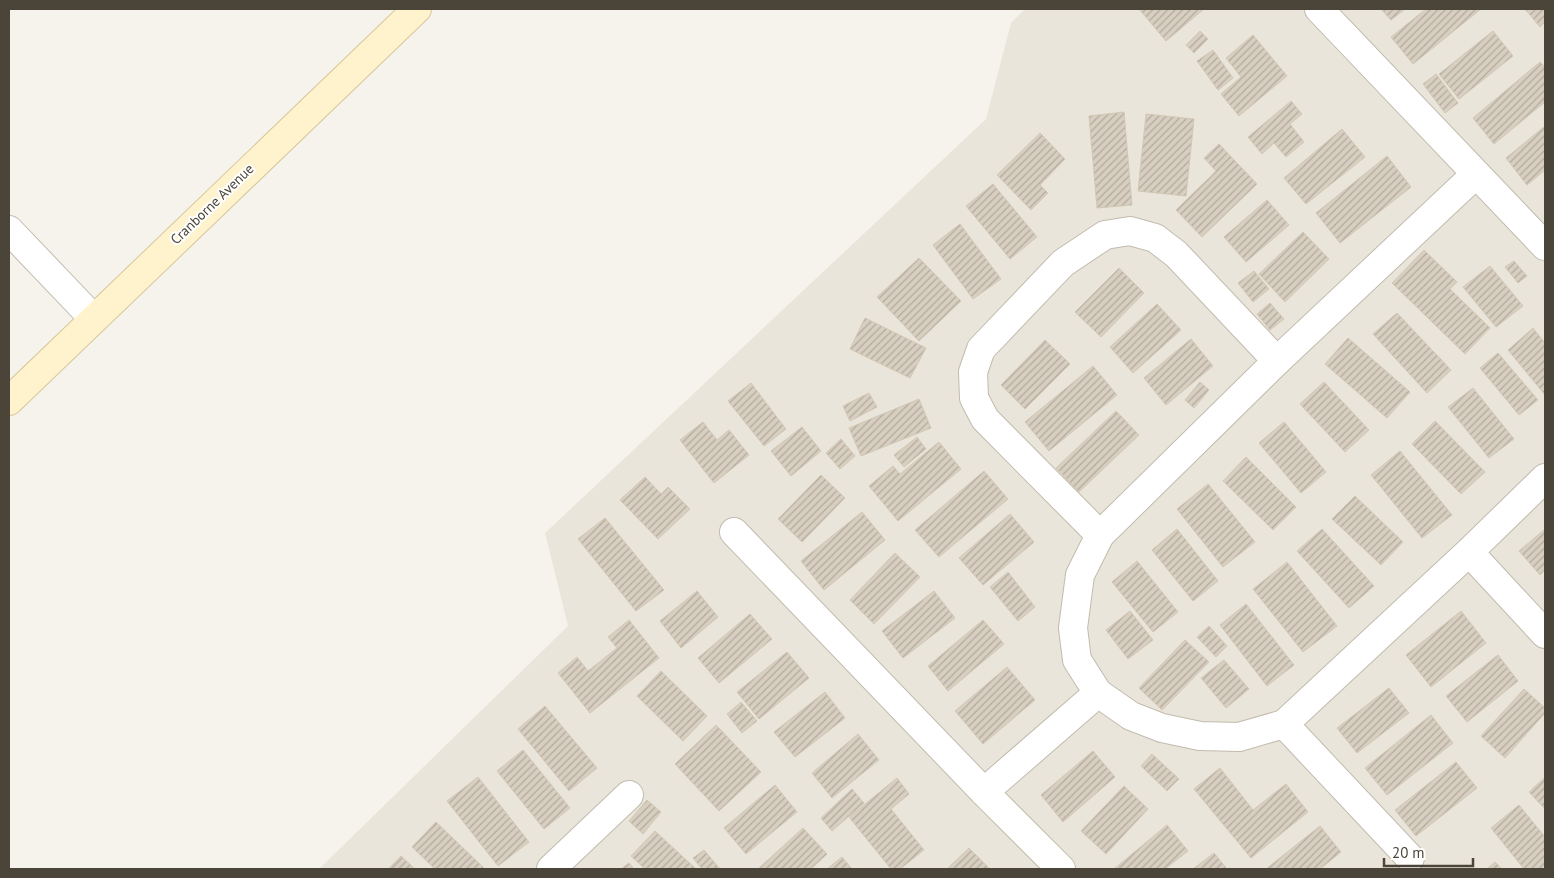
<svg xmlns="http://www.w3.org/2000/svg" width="1554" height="878" font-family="'PT Sans',sans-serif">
<defs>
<pattern id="building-hatch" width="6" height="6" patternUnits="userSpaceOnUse" patternTransform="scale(1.25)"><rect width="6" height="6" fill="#d8cfc1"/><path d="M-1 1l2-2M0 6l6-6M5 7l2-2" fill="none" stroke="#b1aa9e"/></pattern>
</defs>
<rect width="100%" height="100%" fill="#f6f3ec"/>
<!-- residential -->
<path fill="#eae5da" d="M1025,9H1545V869H319L568,626L545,533L986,119L1011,23Z"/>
<!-- building -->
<g fill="url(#building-hatch)" stroke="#d3c7b4">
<path d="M1139,9H1204L1166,41Z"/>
<path d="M1381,9H1405L1391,20Z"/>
<path d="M1426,9H1481L1413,64L1391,37Z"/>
<path d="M1525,9H1545V22L1540,27Z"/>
<path d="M1200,31L1208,39L1194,53L1186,45Z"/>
<path d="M1493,31L1513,56L1459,99L1439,74Z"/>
<path d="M1253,35L1287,76L1239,116L1221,94L1241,77L1226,58Z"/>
<path d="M1213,50L1233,78L1218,90L1197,61Z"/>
<path d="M1540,62L1545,67V102L1494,144L1473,118Z"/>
<path d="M1436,74L1458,103L1445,113L1423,84Z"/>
<path d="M1291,101L1302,114L1290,124L1304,142L1286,157L1274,143L1262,154L1248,137Z"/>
<path d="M1124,112L1132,205L1097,208L1089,116Z"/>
<path d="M1146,114L1194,119L1186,196L1138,191Z"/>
<path d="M1545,126V170L1527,185L1506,158Z"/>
<path d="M1342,129L1365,157L1306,204L1284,178Z"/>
<path d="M1040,133L1065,159L1040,185L1048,193L1031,210L997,175Z"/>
<path d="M1219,144L1257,184L1202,237L1176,210L1216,171L1204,158Z"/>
<path d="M1387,156L1411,187L1340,243L1316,213Z"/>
<path d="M993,184L1037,237L1010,259L966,206Z"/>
<path d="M1267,200L1289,225L1246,262L1224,237Z"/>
<path d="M960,224L1001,279L973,299L933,245Z"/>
<path d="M1303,232L1329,259L1285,302L1259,274Z"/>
<path d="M1424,250L1457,282L1450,289L1490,328L1465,354L1392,283Z"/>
<path d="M919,258L961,301L919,341L877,297Z"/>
<path d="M1514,261L1527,276L1518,283L1505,267Z"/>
<path d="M1490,266L1523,306L1496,327L1463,287Z"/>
<path d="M1119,268L1144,293L1101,337L1075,312Z"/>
<path d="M1254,271L1269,289L1253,302L1238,283Z"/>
<path d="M1270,303L1284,319L1270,330L1257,314Z"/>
<path d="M1157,304L1181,330L1133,373L1110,347Z"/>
<path d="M1397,313L1451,370L1427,393L1373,334Z"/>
<path d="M865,318L926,348L910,378L850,349Z"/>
<path d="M1533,328L1545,343V368L1544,369L1545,371V395L1508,350Z"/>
<path d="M1348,338L1410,392L1387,418L1325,364Z"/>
<path d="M1191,339L1213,366L1166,405L1144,378Z"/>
<path d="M1045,340L1070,364L1025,409L1001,385Z"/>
<path d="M1498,353L1538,400L1519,415L1480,368Z"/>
<path d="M1093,366L1117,395L1049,451L1025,422Z"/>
<path d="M1200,382L1209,390L1194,408L1185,400Z"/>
<path d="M1324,382L1369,430L1345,452L1300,404Z"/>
<path d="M751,383L786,429L764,446L728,401Z"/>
<path d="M1473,388L1514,439L1489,458L1448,407Z"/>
<path d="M869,393L877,407L850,421L843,406Z"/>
<path d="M919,399L931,428L861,456L849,428Z"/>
<path d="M1116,411L1139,435L1079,492L1056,468Z"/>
<path d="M1435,421L1485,472L1461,494L1412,444Z"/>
<path d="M703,422L717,440L729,430L749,455L714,483L680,440Z"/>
<path d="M1284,422L1326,472L1301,493L1259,443Z"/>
<path d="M802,427L821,451L791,476L771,451Z"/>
<path d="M917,437L926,449L904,467L894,455Z"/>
<path d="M841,439L855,456L840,469L826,453Z"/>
<path d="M939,442L961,469L898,521L869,486L893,466L900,474Z"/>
<path d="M1400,451L1452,515L1422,538L1371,475Z"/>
<path d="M1246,457L1296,507L1273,530L1223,481Z"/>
<path d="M984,471L1008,499L939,557L915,530Z"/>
<path d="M821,475L845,498L802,542L778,519Z"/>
<path d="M645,477L661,494L668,487L690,509L658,539L620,500Z"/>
<path d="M1208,484L1255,542L1223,567L1177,509Z"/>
<path d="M1355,496L1403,542L1381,565L1332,519Z"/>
<path d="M862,512L885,540L824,590L801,561Z"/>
<path d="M1010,514L1034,542L983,585L959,558Z"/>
<path d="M605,518L664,590L636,611L578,539Z"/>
<path d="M1177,529L1218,581L1193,601L1152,550Z"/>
<path d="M1322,529L1374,586L1349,608L1297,551Z"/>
<path d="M1545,529V570L1540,575L1519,551Z"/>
<path d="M895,553L920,577L874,624L850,600Z"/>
<path d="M1137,561L1178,612L1153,632L1112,582Z"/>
<path d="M1287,562L1337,626L1303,652L1253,589Z"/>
<path d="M1008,572L1035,607L1018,621L990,587Z"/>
<path d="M697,591L718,617L681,648L660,621Z"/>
<path d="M934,591L955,618L903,658L882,631Z"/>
<path d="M1246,604L1294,665L1267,686L1220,625Z"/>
<path d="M1130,611L1153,640L1128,659L1106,630Z"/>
<path d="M1461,611L1486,643L1431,687L1406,655Z"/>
<path d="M750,614L772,639L719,683L698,658Z"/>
<path d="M629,620L659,658L590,713L558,673L577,657L588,671L617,648L608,637Z"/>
<path d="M983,620L1004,644L948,691L928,666Z"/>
<path d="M1209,626L1227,646L1216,657L1197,637Z"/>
<path d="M1185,640L1209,662L1162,710L1139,688Z"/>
<path d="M787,652L809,678L759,719L737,692Z"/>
<path d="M1498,655L1518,681L1467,722L1446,696Z"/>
<path d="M1224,660L1249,689L1226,708L1201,678Z"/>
<path d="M1007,667L1035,700L983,744L955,711Z"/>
<path d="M661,671L707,716L683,741L637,696Z"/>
<path d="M1389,688L1409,713L1357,753L1337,728Z"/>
<path d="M1524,689L1545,708V713L1505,758L1481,736Z"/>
<path d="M825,692L845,718L795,757L774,732Z"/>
<path d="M741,702L757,721L742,733L727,714Z"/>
<path d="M545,706L597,768L569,791L518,729Z"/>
<path d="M1431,715L1453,743L1387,795L1365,768Z"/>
<path d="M716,725L761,772L719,811L675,764Z"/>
<path d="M858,734L879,760L832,798L812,773Z"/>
<path d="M523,750L570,808L544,829L497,771Z"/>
<path d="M1093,751L1115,777L1063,822L1041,795Z"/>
<path d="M1152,754L1179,779L1167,791L1141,766Z"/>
<path d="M1456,762L1477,788L1416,836L1395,810Z"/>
<path d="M1220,768L1253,810L1286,784L1308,812L1251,858L1194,789Z"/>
<path d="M478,777L529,842L498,866L447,801Z"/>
<path d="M1545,777V809L1529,792Z"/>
<path d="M897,778L909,794L891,809L924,850L900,869H891L849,817Z"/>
<path d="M775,785L797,812L746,854L724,828Z"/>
<path d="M1124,786L1148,809L1106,854L1081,831Z"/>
<path d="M852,789L864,803L832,831L821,818Z"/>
<path d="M647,800L661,812L643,834L629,821Z"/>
<path d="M1519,805L1545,837V869H1524L1491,828Z"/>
<path d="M436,822L485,869H435L412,847Z"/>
<path d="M1167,825L1188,851L1165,869H1114Z"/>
<path d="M1320,826L1341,852L1320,869H1266Z"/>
<path d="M803,828L827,854L811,869H758Z"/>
<path d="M655,831L696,869H645L631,856Z"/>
<path d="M969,848L990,869H947Z"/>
<path d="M704,850L720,869H702L693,858Z"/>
<path d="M1214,853L1227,869H1193Z"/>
<path d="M401,856L415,869H388Z"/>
<path d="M842,857L852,869H827Z"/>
<path d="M1495,862L1502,869H1487Z"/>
<path d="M629,863L634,869H621Z"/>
</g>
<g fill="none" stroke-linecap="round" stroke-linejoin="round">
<!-- street casing -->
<g stroke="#c2bbae" stroke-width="30">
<g id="street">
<path d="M1319,9L1545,246"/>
<path d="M1476,174L1277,361L1100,535L1080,575L1073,628L1077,660L1098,693L1131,716L1162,728L1200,736L1239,737L1284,724L1469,552L1545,478"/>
<path d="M9,230L93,318"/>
<path d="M734,532L984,792"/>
<path d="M1100,535L985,419L974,398L973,372L981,349L1063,263L1105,235L1130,231L1155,238L1176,254L1277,361"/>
<path d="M1469,552L1545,634"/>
<path d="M1284,724L1410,858"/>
<path d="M551,869L629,795"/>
<path d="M1061,869L984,792L1098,693"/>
</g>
</g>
<!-- secondary casing -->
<g stroke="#d6c79b" stroke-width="30">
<path id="secondary" d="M9,401L417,9"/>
</g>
<!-- street -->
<use href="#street" stroke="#fff" stroke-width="28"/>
<!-- secondary -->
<use href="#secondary" stroke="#fff3cd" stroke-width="28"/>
</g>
<g text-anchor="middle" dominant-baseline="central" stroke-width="4" stroke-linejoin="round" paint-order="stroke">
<!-- street labels -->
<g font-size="14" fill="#4b4439" stroke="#fff">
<text transform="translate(212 204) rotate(-44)">Cranborne Avenue</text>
</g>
</g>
<!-- border -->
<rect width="1554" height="878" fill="none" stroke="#4b4439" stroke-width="20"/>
<!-- scale -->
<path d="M1384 858v8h89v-8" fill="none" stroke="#4b4439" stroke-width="2.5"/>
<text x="1392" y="858" font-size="15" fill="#4b4439" stroke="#ffffff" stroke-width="4" paint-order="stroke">20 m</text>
</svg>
